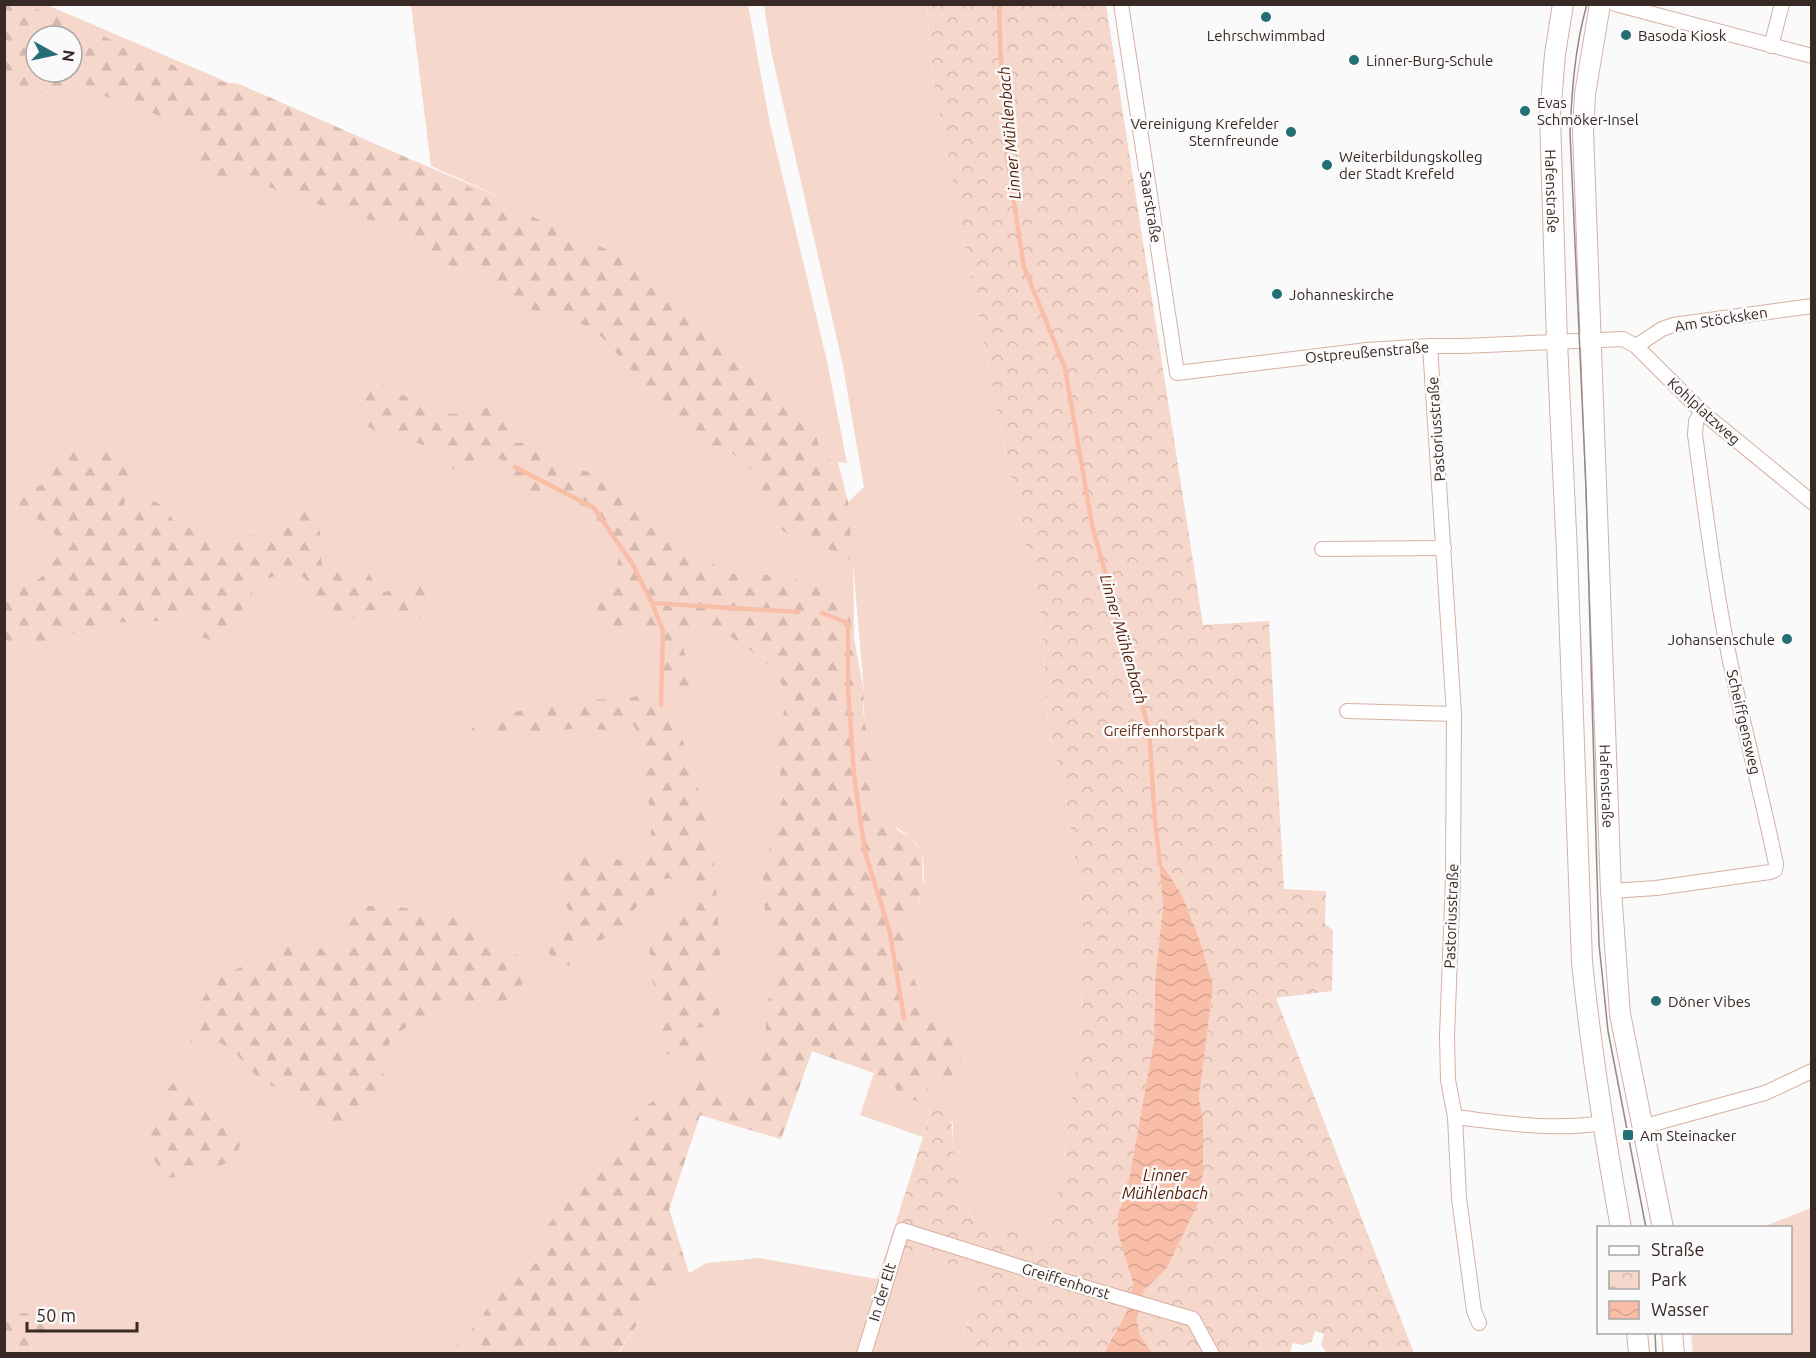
<svg xmlns="http://www.w3.org/2000/svg" width="1816" height="1358" font-family="Ubuntu,sans-serif">
<defs>
<pattern id="forest-firs" width="22" height="20" patternUnits="userSpaceOnUse" patternTransform="scale(1.5)"><rect width="22" height="20" fill="#f6d7cb"/><path d="M5 1l3.5 6h-7zM16 11l3.5 6h-7z" fill="#d4b9ae"/></pattern>
<pattern id="park-crowns" width="20" height="18" patternUnits="userSpaceOnUse" patternTransform="scale(1.5)"><rect width="20" height="18" fill="#f6d7cb"/><path d="M2 6a3 3 0 1 1 6 0M12 15a3 3 0 1 1 6 0" fill="none" stroke="#d4b9ae"/></pattern>
<pattern id="water-waves" width="16" height="10" patternUnits="userSpaceOnUse" patternTransform="scale(1.5)"><rect width="16" height="10" fill="#f9bea8"/><path d="M0 5q4-4 8 0t8 0" fill="none" stroke="#d6a390"/></pattern>
</defs>
<rect width="100%" height="100%" fill="#fafafa"/>
<!-- green -->
<g fill="#f6d7cb" fill-rule="evenodd">
<path d="M5,5H47L248,91L514,203L431,166L411,5H748L770,124L827,361L847,463L838,462L848,502L864,487L842,361L771,51L764,5H927L932,74L999,421L1042,617L1048,726L1061,775L1073,842L1083,918L1081,1028L1062,1174L1048,1241L975,1220C953,1200 953,1150 953,1122L929,1104L927,1124L923,1137L860,1115L874,1073L812,1051L781,1139L700,1115L669,1209L685,1262L605,1353L5,1354ZM36,36H72V72H36ZM853,564L864,692C862,717 868,739 871,764C873,778 872,795 879,809C888,828 916,833 922,854C926,871 924,893 916,908C913,913 908,917 906,922C900,939 910,973 919,988C923,996 931,1002 935,1010C941,1019 946,1028 953,1036L937,1075L927,1077L855,691Z"/>
<path d="M1811,1208V1353H1693L1691,1333L1790,1332V1228L1763,1227Z"/>
<path d="M889,1244L981,1275L959,1353L618,1354L643,1316L665,1289L689,1273L707,1263L759,1258L877,1279Z"/>
</g>
<!-- forest -->
<g fill="url(#forest-firs)" fill-rule="evenodd">
<path d="M4,5H27L209,80L239,84L430,168L484,195L653,270L816,436L823,458L837,462L848,502L852,551L850,558L845,562L827,548L803,539L792,537L783,531L772,519V506L761,489L758,480L753,471L732,453L708,455L699,439L679,422L622,360L609,344L592,328L553,314L515,307L505,302L500,293V288L493,285L489,288L479,282L476,268L473,263L469,262L467,267L466,278L455,268L429,254L392,228L348,212L295,199L268,186L229,178L221,183C207,179 206,177 203,163L197,162L199,143L197,133L189,125L159,116L137,106L107,97L75,78L69,77L60,99L47,94L5,87ZM36,36H72V72H36Z"/>
<path d="M371,380C392,386 442,422 462,412C469,408 476,398 482,392L495,393L507,414L511,438L515,443L536,442L571,469L597,473L626,500L654,517L675,536L724,572L738,575L762,574L797,580L830,592L844,603L850,617L864,692L863,711L872,766L873,787L879,809L899,831L911,837L922,852L923,888L916,909L906,921L904,933L907,956L913,977L920,991L934,1007L960,1047L961,1058L958,1069L952,1076L946,1078L937,1075L927,1077L929,1104L902,1097L893,1085L874,1073L812,1051L781,1139L700,1115L669,1209L689,1273L665,1290L643,1316L618,1353H445L462,1341L479,1321L490,1304L496,1288L505,1277L523,1272L537,1262L549,1224L575,1191L592,1176L606,1154L620,1139L636,1117L649,1104L662,1095L668,1097C682,1085 699,1081 689,1058C680,1054 670,1058 663,1051C651,1039 666,1021 664,1006C663,999 655,988 652,981C660,966 653,967 650,954C647,942 657,922 668,916C675,912 683,911 690,907L691,897L689,887L675,883L670,878L663,879L654,895L647,903L638,905L632,912L626,923L605,938L584,947L576,965H554C547,954 548,945 552,934L564,927L572,917C569,908 561,900 559,891C556,882 562,871 565,862C581,857 594,856 610,858C617,859 626,862 633,861C640,860 643,854 646,849C660,821 645,797 641,768C638,749 644,736 630,721L621,726L606,730L578,728L520,736H478L471,730L474,724L485,717L499,712H514L597,699L622,700L640,695L652,697L666,707L675,719L683,740L688,761L703,802L710,833L715,870L720,953L715,976L708,978V983L718,989L720,1021L715,1028L705,1027L696,1028L691,1034C697,1040 705,1042 707,1050C711,1061 706,1073 708,1084C711,1095 728,1102 739,1101C748,1100 754,1094 759,1088L758,1060L760,1048L766,1039V1003L774,991L782,967L765,914L763,875L781,803L786,792L780,775L781,760L778,752L770,742V737L773,730L780,725L784,712L787,701L784,688L770,666L751,651L721,630L705,624L693,625C680,642 680,653 695,669V679L688,689L678,688C672,682 666,676 663,669C656,654 659,631 639,627C626,626 613,627 601,626L593,616L590,608C600,591 630,562 615,542C609,533 598,527 590,520C582,513 568,495 560,492L544,498L524,494L514,486L507,465L501,459C485,460 472,471 457,470C453,469 447,466 443,464C442,459 440,454 437,452C414,434 356,442 356,402C356,391 362,386 371,380Z"/>
<path d="M93,448L105,449L119,454L132,462L136,473L133,486L124,502L126,511L132,514L138,507L148,501L156,502L162,506L174,521L184,524L216,542L229,536L237,535L271,536C276,524 280,506 296,506C301,506 307,510 311,511C326,536 318,545 323,571C349,582 363,547 377,591L383,592L391,591L405,584L423,585C428,592 429,598 427,607C422,634 389,609 375,610C366,611 360,616 353,619C349,621 344,621 340,623C336,621 330,620 326,617C301,598 322,562 272,577C266,579 260,578 255,583C250,590 251,599 254,606C249,613 242,614 236,620C232,624 233,628 230,633C223,646 207,640 196,634C196,622 202,620 204,610L189,602C185,609 182,617 175,620C164,623 154,620 142,621C133,621 124,622 114,623C84,627 33,651 5,644V589C11,586 17,587 24,585C49,579 57,561 57,537C51,531 45,524 38,519C27,512 19,514 13,502L16,491C29,485 34,491 48,481L47,465L52,455L61,451Z"/>
<path d="M366,906C391,907 420,907 445,914C460,919 512,948 521,960C524,964 526,969 528,973C523,982 519,993 509,999C498,1006 485,1002 473,1004C435,1010 390,1023 379,1066L386,1078V1093L382,1104L358,1120L343,1123L329,1122L321,1119L294,1097L259,1079L232,1049L220,1043L195,1046L190,1040C195,1020 201,991 220,978C234,969 252,964 267,956C277,950 288,939 300,940C310,941 324,952 339,954L347,943C344,932 340,928 340,916L348,909Z"/>
<path d="M182,1081C203,1090 207,1105 215,1126H231L240,1131C242,1154 234,1162 213,1168C203,1170 194,1171 184,1170L179,1176L169,1178L161,1173C155,1153 131,1142 147,1120C168,1115 160,1104 168,1090C169,1087 172,1085 174,1082Z"/>
<path d="M24,1313L50,1319L52,1331L49,1340L12,1353H5V1316Z"/>
</g>
<!-- park -->
<path fill="url(#park-crowns)" d="M927,5H1106L1203,625L1269,621L1284,889L1326,891L1325,924L1333,930L1332,991L1276,998L1414,1353H1329L1326,1352L1321,1345L1324,1334L1315,1331L1312,1341L1303,1345L1293,1343L1290,1352L1294,1353H1152L1140,1335L1137,1319L1144,1289L1167,1268L1198,1204L1203,1172V1120L1199,1098L1213,986L1201,943L1182,895L1160,860L1163,906L1155,981L1154,1040L1127,1191L1118,1213V1234L1133,1283L1126,1313L1103,1353H959L981,1275L889,1244L927,1124L929,1104L944,1110L951,1117L955,1166L960,1190L968,1213L975,1220L1048,1241L1062,1174L1081,1028L1083,918L1073,842L1061,775L1048,726L1042,617L999,421L932,74Z"/>
<!-- water -->
<path fill="url(#water-waves)" d="M1159,859L1182,895L1201,943L1213,986L1199,1098L1203,1120V1172L1198,1204L1167,1268L1144,1290L1137,1320L1140,1335L1152,1353L1103,1354L1126,1313L1133,1283L1118,1234V1213L1127,1191L1154,1040L1155,981L1163,906Z"/>
<g fill="none" stroke-linecap="round" stroke-linejoin="round">
<!-- stream -->
<g stroke="#f9bea8" stroke-width="4.5">
<path d="M999,4L1000,44L1007,157L1024,267L1065,368L1092,525L1149,730L1155,821L1160,864"/>
<path d="M515,467L594,508L633,565L652,603L663,631L661,705"/>
<path d="M652,603L798,612"/>
<path d="M822,613L848,623V689L854,775L865,852L890,933L904,1018"/>
</g>
<!-- minor casing -->
<g stroke="#d6b0a2" stroke-width="16">
<g id="minor">
<path d="M1121,4L1177,373L1367,350L1430,346H1462L1623,339L1636,346L1702,412L1812,502"/>
<path d="M1615,4L1812,56"/>
<path d="M1771,46L1782,4"/>
<path d="M1430,346L1454,714L1453,878L1447,1036L1448,1080L1455,1117L1459,1198L1474,1311L1479,1323"/>
<path d="M1636,346L1662,329L1673,325L1812,306"/>
<path d="M1322,549L1444,548"/>
<path d="M1347,711L1454,714"/>
<path d="M1611,891L1656,888L1770,872L1775,870L1776,864C1761,791 1741,719 1727,646C1713,577 1705,505 1695,435L1696,421L1702,412"/>
<path d="M1455,1117C1506,1123 1551,1131 1603,1123"/>
<path d="M1642,1127L1765,1093L1812,1071"/>
<path d="M864,1354L902,1230L1087,1288L1193,1319L1212,1354"/>
</g>
</g>
<!-- secondary casing -->
<g stroke="#d6b0a2" stroke-width="22">
<g id="secondary">
<path id="s1" d="M1563,4L1555,54L1550,116L1557,342L1567,553L1582,962C1591,1051 1605,1139 1621,1228"/>
<path id="s2" d="M1600,4L1585,94L1583,131L1611,891L1620,1014L1663,1228"/>
<path d="M1637,1332L1639,1354"/>
<path d="M1672,1332L1674,1354"/>
</g>
</g>
<!-- minor -->
<use href="#minor" stroke="#fff" stroke-width="14"/>
<!-- secondary -->
<use href="#secondary" stroke="#fff" stroke-width="20"/>
<!-- tram -->
<g stroke="#928a88" stroke-width="1.5">
<path d="M1587,4C1575,46 1572,89 1570,132L1586,487L1599,944L1608,1031L1646,1228"/>
<path d="M1655,1332L1656,1354"/>
</g>
</g>
<!-- markers -->
<g fill="#246e76" stroke="#fafafa" stroke-width="2">
<circle cx="1266" cy="17" r="6"/>
<circle cx="1626" cy="35" r="6"/>
<circle cx="1354" cy="60" r="6"/>
<circle cx="1525" cy="111" r="6"/>
<circle cx="1291" cy="132" r="6"/>
<circle cx="1327" cy="165" r="6"/>
<circle cx="1277" cy="294" r="6"/>
<circle cx="1787" cy="639" r="6"/>
<circle cx="1656" cy="1001" r="6"/>
<rect x="1622" y="1129" width="12" height="12" rx="3"/>
</g>
<g text-anchor="middle" dominant-baseline="central" stroke-width="5" stroke-linejoin="round" paint-order="stroke">
<!-- poi labels -->
<g font-size="15" fill="#382924" stroke="#fafafa" text-anchor="start">
<text x="1266" y="35" text-anchor="middle">Lehrschwimmbad</text>
<text x="1638" y="35">Basoda Kiosk</text>
<text x="1366" y="60">Linner-Burg-Schule</text>
<text x="1537" y="102">Evas<tspan x="1537" dy="17">Schmöker-Insel</tspan></text>
<text x="1279" y="123" text-anchor="end">Vereinigung Krefelder<tspan x="1279" dy="17">Sternfreunde</tspan></text>
<text x="1339" y="156">Weiterbildungskolleg<tspan x="1339" dy="17">der Stadt Krefeld</tspan></text>
<text x="1289" y="294">Johanneskirche</text>
<text x="1775" y="639" text-anchor="end">Johansenschule</text>
<text x="1668" y="1001">Döner Vibes</text>
<text x="1640" y="1135">Am Steinacker</text>
</g>
<!-- street labels -->
<g font-size="15" fill="#382924" stroke="#fafafa">
<text stroke="none"><textPath href="#s1" startOffset="188">Hafenstraße</textPath></text>
<text transform="translate(1151 207) rotate(81)">Saarstraße</text>
<text transform="translate(1721 319) rotate(-9)">Am Stöcksken</text>
<text transform="translate(1367 352) rotate(-5)">Ostpreußenstraße</text>
<text transform="translate(1704 411) rotate(42)">Kohlplatzweg</text>
<text transform="translate(1436 429) rotate(-94)">Pastoriusstraße</text>
<text transform="translate(1744 722) rotate(77)">Scheiffgensweg</text>
<text stroke="none"><textPath href="#s2" startOffset="784">Hafenstraße</textPath></text>
<text transform="translate(1451 916) rotate(-88)">Pastoriusstraße</text>
<text transform="translate(1066 1281) rotate(17)">Greiffenhorst</text>
<text transform="translate(882 1292) rotate(-73)">In der Elt</text>
</g>
<!-- park labels -->
<g font-size="15" fill="#6b2f16" stroke="#fafafa">
<text x="1164" y="730">Greiffenhorstpark</text>
</g>
<!-- water labels -->
<g font-size="16" font-style="italic" fill="#541a00" stroke="#fafafa">
<text transform="translate(1009 133) rotate(-95)">Linner Mühlenbach</text>
<text transform="translate(1124 639) rotate(74)">Linner Mühlenbach</text>
<text x="1165" y="1175">Linner<tspan x="1165" dy="18">Mühlenbach</tspan></text>
</g>
</g>
<!-- border -->
<rect width="1816" height="1358" fill="none" stroke="#382924" stroke-width="12"/>
<!-- legend -->
<rect x="1597" y="1226" width="195" height="108" fill="#fafafa" stroke="#aca6a4" stroke-width="1.5"/>
<rect x="1609" y="1246" width="30" height="9" fill="#ffffff" stroke="#aca6a4" stroke-width="1.5"/>
<text x="1651" y="1256" font-size="18" fill="#382924">Straße</text>
<rect x="1609" y="1271" width="30" height="18" fill="url(#park-crowns)" stroke="#aca6a4" stroke-width="1.5"/>
<text x="1651" y="1286" font-size="18" fill="#382924">Park</text>
<rect x="1609" y="1301" width="30" height="18" fill="url(#water-waves)" stroke="#aca6a4" stroke-width="1.5"/>
<text x="1651" y="1316" font-size="18" fill="#382924">Wasser</text>
<!-- north arrow -->
<g transform="translate(54 54) rotate(98)"><circle r="28" fill="#fafafa" stroke="#aca6a4" stroke-width="1.5"/>
<path d="M0-4.5L10 22L0 15L-10 22Z" fill="#246e76"/>
<text y="-9" font-size="16" font-weight="bold" text-anchor="middle" fill="#382924">N</text>
</g>
<!-- scale -->
<path d="M27 1322v9h110v-9" fill="none" stroke="#382924" stroke-width="3"/>
<text x="36" y="1322" font-size="18" fill="#382924" stroke="#fafafa" stroke-width="4.5" paint-order="stroke">50 m</text>
</svg>
